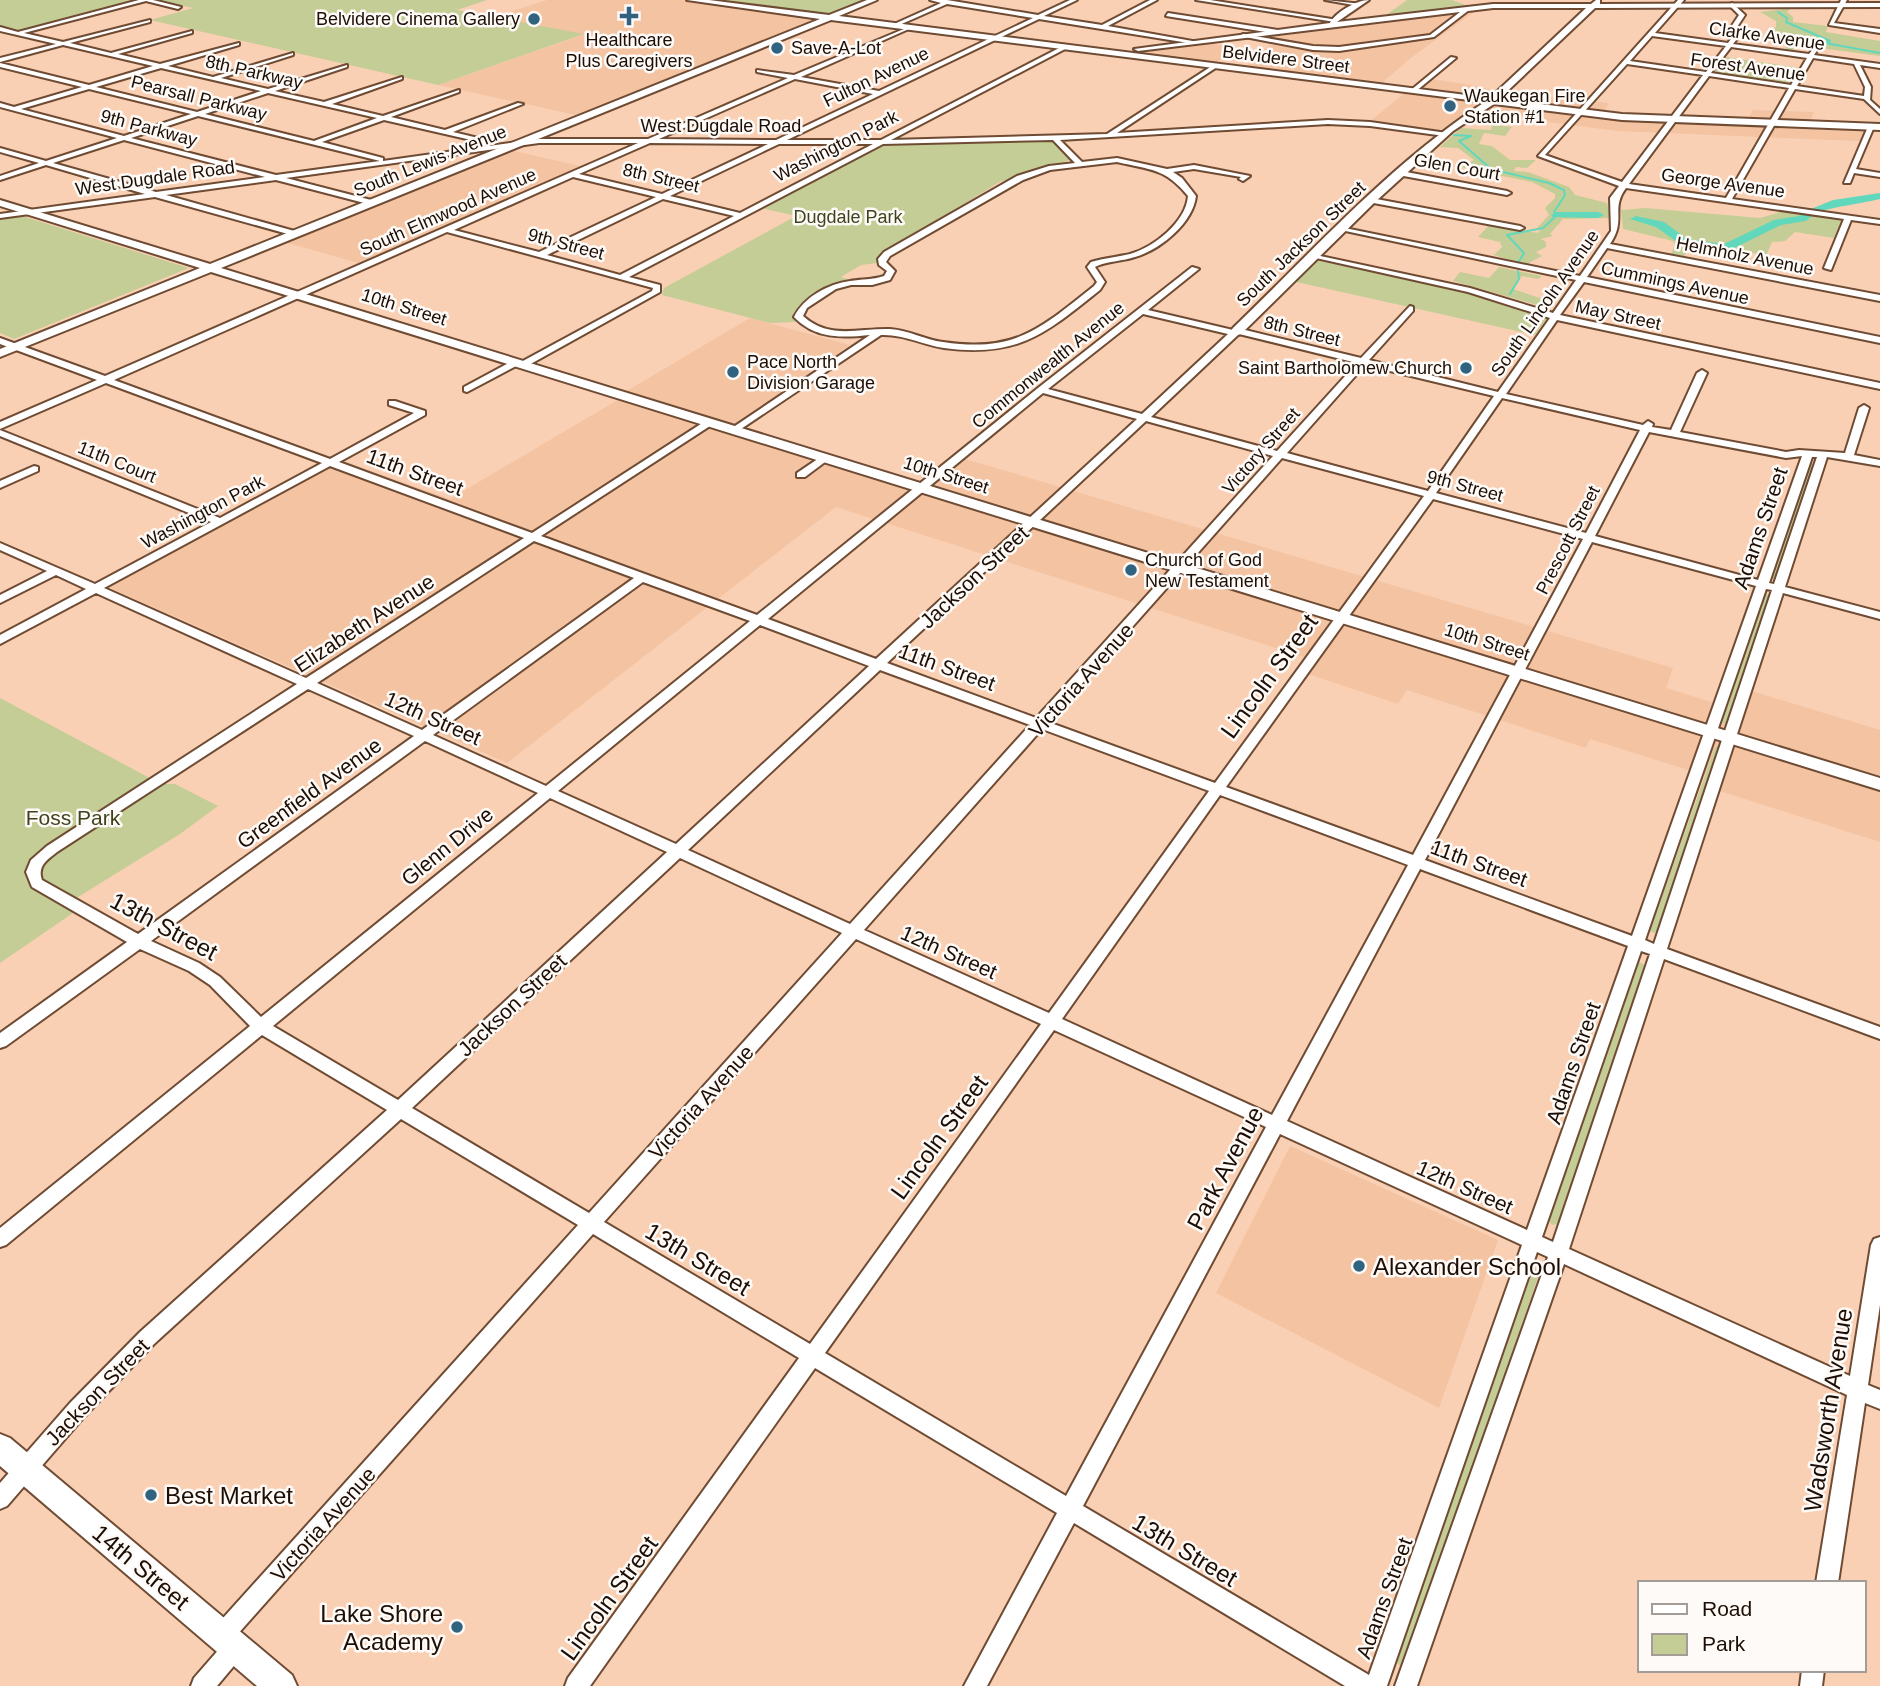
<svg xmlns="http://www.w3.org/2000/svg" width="1880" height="1686" font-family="Helvetica,sans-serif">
<rect width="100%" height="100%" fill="#fad0b4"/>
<!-- built -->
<g fill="#f3c3a2">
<path d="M547,0H680L817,18L576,115L438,85L583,35L494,17Z"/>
<path d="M1466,11L1474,12L1408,60L1380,85L1243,68L1265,53L1261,52L1272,44L1237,38Z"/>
<path d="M1202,42L1239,48L1214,64L1129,53Z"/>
<path d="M1431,79L1465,84L1497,91L1487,98L1419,90Z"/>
<path d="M1510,91L1548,97L1609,103L1604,113L1501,100Z"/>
<path d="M1406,92L1480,101L1484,103L1440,131L1368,123Z"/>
<path d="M1496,104L1591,115L1861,128L1865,131L1860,141L1617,131L1481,113Z"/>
<path d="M1753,110L1814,112L1810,122L1747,120Z"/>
<path d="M510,150L584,167L362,264L284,242Z"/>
<path d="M750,318L850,345L734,425L625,392Z"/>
<path d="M621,398L1880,790V842L1704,786L1707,776L1590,739L1586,748L1407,690L1398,704L1302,672L1310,659L836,507L507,763L106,586L344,461L450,499Z"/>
<path d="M955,456L1673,668L1666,688L1731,708L1738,687L1880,730V777L922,483Z"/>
<path d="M1290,1146L1498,1240L1439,1408L1216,1293Z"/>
</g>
<!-- green -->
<g fill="#c4cd95">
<path d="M0,0H139L18,31L0,27Z"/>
<path d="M155,0H487L457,10L584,34L438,85L150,20L193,8Z"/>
<path d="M721,0H863L830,14Z"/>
<path d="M1407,0H1452L1471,7L1382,18Z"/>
<path d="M1791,8L1787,12L1793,17V22L1828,26L1826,32L1880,41V56L1797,45L1792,51L1785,50L1787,43L1771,40L1772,38L1784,39L1772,29L1776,27V21L1760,12Z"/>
<path d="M1725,57L1800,68L1789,85L1712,74Z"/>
<path d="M1492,125L1512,127L1505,136L1484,133L1479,144L1492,146L1510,160H1536L1527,168L1516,167L1514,171L1528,172L1569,187L1575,195L1607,203L1611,218L1563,219L1550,234L1553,236L1541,239L1546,242V247L1536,252L1542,256L1525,265L1494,255L1502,247L1500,242L1478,237L1489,225L1538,233L1540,230L1537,228L1549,215L1545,208L1555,198V194L1532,182L1467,169L1462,167L1474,160L1458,148L1440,147L1461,128L1491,130Z"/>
<path d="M1053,139L1071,159C1065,163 1008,181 1001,181L879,256L877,263L861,265L841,277L853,281C832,286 806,293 794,313L796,322L770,323L662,295L664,288L796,216L761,208L884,144Z"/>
<path d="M1645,208L1760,218L1784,211L1842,219L1834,238L1795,232L1785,241L1772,242L1766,256L1736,249L1723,252L1691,247L1684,256L1671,254L1675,245L1673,241L1623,229L1621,210Z"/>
<path d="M22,216L189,268L14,339L0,333V219Z"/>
<path d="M1314,260L1467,291L1548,317L1535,335L1292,281Z"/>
<path d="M1499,267L1542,276L1538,279L1522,276L1513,289L1552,302L1548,308L1453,281L1460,272L1489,278Z"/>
<path d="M1813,464L1815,465L1777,580L1771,578L1809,465Z"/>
<path d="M1766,594L1771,595L1729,725L1724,724L1722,722Z"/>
<path d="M0,698L161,784H175L218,806L180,834L78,897L76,911L0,963Z"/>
<path d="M1718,746L1720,748L1657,932L1653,933L1650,931L1715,747Z"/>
<path d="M1639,962L1645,965L1557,1224L1552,1225L1549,1221Z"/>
<path d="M1536,1268L1539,1274L1405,1666L1399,1665L1396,1661L1533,1269Z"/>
</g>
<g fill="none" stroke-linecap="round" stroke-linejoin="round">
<!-- stream -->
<g stroke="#61d7bb" stroke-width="2">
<path d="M1778,12L1787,18L1786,22L1830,41L1825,43L1880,53"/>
<path d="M1454,135L1471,136L1459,141L1491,169L1549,183L1564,190L1565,195L1554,212L1557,215L1543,228L1507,235L1524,253L1518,263"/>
<path d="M1510,294L1519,279L1518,271"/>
</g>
<!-- river -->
<g fill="#61d7bb" fill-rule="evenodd">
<path d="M1880,193V199C1859,204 1838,206 1817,212L1811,209L1833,200Z"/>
<path d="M1557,212H1598L1604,215L1598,218L1553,217L1551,215Z"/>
<path d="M1807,212L1813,215L1806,221L1781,225L1726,252L1680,244L1656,227L1630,219L1636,216L1664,222L1687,239L1724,244L1774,220L1799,216Z"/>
</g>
<!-- street casing -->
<g stroke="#6f4b33" stroke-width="4">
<g id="street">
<path d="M139,0H153L181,7L178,9L146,1L24,33L63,42L150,20V22L70,43L111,53L192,31V33L118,54L160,64L239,43V45L168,66L213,77L293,53V55L221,78L268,89L347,65V67L275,91L324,102L402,77V79L332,104L383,116L459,90V92L391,117L445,130L518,103L523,104L453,132L495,142L493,145L384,120L322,142L383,158V161L539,139H648L788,78L757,72V70L794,75L911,26V28L801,77L879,91L1033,18L947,4L897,26L892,25L941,3L930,0H947L1038,15L1070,0H1077L1044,16L1102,25L1150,0H1157L1108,26L1198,42L1195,44L1039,19L787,140H881L1065,45L1067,48L891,140L1107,134L1215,64L1217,67L1117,133L1328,120L1370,122L1447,133L1445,136L1370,126L1328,124L1060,140L1082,162L1117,158L1167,169L1194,165L1250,176L1243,181L1239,179L1241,177L1194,169L1173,172L1182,178L1196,196C1193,223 1160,250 1135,257C1123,261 1109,261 1097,266L1095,267L1105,282L1100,290C1046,333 1019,358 944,348C923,345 904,334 881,335L735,433L732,432V428L870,335C842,338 815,339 794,317C804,297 828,284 850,281C862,279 872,280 884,276L887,271L879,265L878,259L884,252L1017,176L1049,166L1075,163L1053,140L883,144L629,277L660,285V292L527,366L520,364L467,392L464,391V387L514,360L521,362L652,291L653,288L447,232L114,380L330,459L414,413L389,405V401H395L425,411V415L339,462L532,533L707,420H713V424L541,536L757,615L1038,388L1192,267L1199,269L1148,310L1233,330L1237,328L1361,358L1410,306L1413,307V311L1369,360L1498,392L1550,318L1468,292L1307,256L1311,254L1470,288L1553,313L1576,280L1336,229L1340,227L1580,276L1611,231L1610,198L1619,186L1538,156L1678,0H1684L1655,33L1728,43L1731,39L1729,30L1739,15L1729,5L1732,3L1745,15L1735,30L1737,39L1733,44L1809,54L1815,47L1818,49L1814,55L1880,64V68L1860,65L1871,87L1870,100L1880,109V114L1864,99L1795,89L1732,199L1880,220V224L1851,220L1831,270L1824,268L1844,219L1626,188C1610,209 1627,220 1610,244L1880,295V301L1607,248L1587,277L1880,337V343L1584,282L1560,315L1880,383V389L1557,320L1506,394L1643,425L1648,421L1653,424L1652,427L1671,430L1697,373L1702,370L1707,373L1680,432L1786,452L1799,450L1845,453L1859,408L1864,405L1869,408L1854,455L1880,460V466L1827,457L1785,587L1880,612V619L1783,593L1667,949L1880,1027V1039L1664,959L1569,1249L1850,1376L1871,1245L1874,1239L1880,1237V1305L1868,1385L1880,1390V1409L1865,1403L1838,1583H1816L1847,1395L1564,1264L1417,1686H1395L1548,1257L1537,1252L1387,1686H1345L1074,1523L987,1686H964L1057,1513L815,1368L590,1686H565L568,1678L799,1358L593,1234L236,1636L243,1639L246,1647L243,1655L217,1686H191L194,1678L221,1647L214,1644L211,1636L214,1628L578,1225L401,1119L154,1344L84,1417L7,1506L0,1509V1483L70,1403L140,1332L387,1110L262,1035L6,1245L0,1247V1228L250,1026L210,985L189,971L140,949L6,1046L0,1048V1033L127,942L32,887L26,872L31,860L47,846L297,684L96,593L0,644V635L86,589L56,575L0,603V595L47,571L0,550V543L95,584L211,522L0,436V430L220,518L322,463L106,383L0,429V422L97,380L0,344V338L105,376L638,143H539L286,178L375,201V205H372L276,180L166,195L298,232L299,234L295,236L155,197L0,218V214L145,194L46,165L0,180V176L39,163L0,152V148L46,161L117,138L0,107V103L14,107L82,87L0,67V63L89,85L153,66L63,45L0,62V58L56,44L0,31V27L18,32ZM1652,36L1726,46L1706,72L1630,61ZM1731,47L1807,58L1791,85L1711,73ZM1813,58L1854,64L1865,87L1864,96L1797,86ZM1627,64L1703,75L1622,182L1545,155ZM161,68L261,91L197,112L96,87ZM1709,76L1789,88L1726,198L1629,184ZM795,79L873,94L776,140L659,139ZM89,89L191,114L124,136L21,109ZM268,93L377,118L314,141L205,114ZM198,116L380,161L276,175L131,138ZM124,140L265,177L156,192L53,163ZM650,143L768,144L662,194L579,174ZM779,144H873L740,213L670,196ZM1117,162C1151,170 1165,168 1188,196C1186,222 1154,247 1130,254C1117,257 1104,258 1091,262L1087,267L1097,282L1094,286C1041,328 1016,353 943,342C925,340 909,330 890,329C858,328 830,340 803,316L807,308L836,289L851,285H872L890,280L895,271L886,262L890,256L1023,180L1050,170ZM573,177L656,197L539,252L454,230ZM663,199L734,216L620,275L547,255ZM1143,314L1228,334L1142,414L1048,389ZM1239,334L1357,363L1277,451L1151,417ZM1365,365L1494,396L1428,491L1287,453ZM1043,393L1137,419L876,659L768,619ZM1502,398L1640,430L1586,533L1436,493ZM1146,421L1273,456L1036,718L887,663ZM1649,432L1786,458L1802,456L1758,580L1595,536ZM1812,457H1817L1774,584L1769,583ZM1282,458L1424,496L1215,783L1048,722ZM330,466L524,538L306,678L104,588ZM1433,499L1583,539L1413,855L1226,787ZM534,541L634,578L422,730L317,683ZM1592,542L1756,586L1632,936L1425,860ZM643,582L750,621L546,786L433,735ZM1766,589L1772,590L1654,944L1645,940ZM760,625L869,666L676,844L558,791ZM880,670L1030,725L850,924L688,850ZM308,689L414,736L138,934L42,880C37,866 47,860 57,852ZM1042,729L1209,791L1049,1013L864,930ZM425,741L538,793L261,1017L220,977L199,963L151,941ZM1220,795L1408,865L1272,1115L1062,1019ZM550,798L667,852L398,1100L273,1026ZM680,858L842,933L589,1213L412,1108ZM1420,869L1628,946L1527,1230L1287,1121ZM856,939L1041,1024L810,1344L604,1222ZM1641,951L1650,954L1553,1242L1542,1237ZM1054,1030L1266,1127L1066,1496L825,1353ZM1280,1134L1522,1245L1369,1675L1083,1506Z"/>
<path d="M1196,0H1210L1338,20L1335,22Z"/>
<path d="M1325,0L1362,4L1359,6Z"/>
<path d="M1841,0H1847L1834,23L1880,29V33L1829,25Z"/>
<path d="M1464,9L1469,10L1434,37L1339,51L1313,50L1240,36L1243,34L1313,46L1339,47L1430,35Z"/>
<path d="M1168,13L1278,30L1281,32L1278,34L1166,16Z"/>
<path d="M1451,57L1456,58L1415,92H1411V90Z"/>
<path d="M1866,125H1870L1873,129L1856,169L1880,173V177L1854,173L1850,183H1844L1867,129Z"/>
<path d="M1401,171L1507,191L1511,193L1507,195L1398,175Z"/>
<path d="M1371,198L1520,226L1524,228L1520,230L1368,202V198Z"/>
<path d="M825,454L830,457L829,459L805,477H797V473Z"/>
<path d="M34,466L38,467V471L0,488V481Z"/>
<path d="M1802,1670H1824L1822,1686H1800Z"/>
</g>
</g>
<!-- secondary casing -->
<g stroke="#6f4b33" stroke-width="4">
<g id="secondary">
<path d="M687,0H709L829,15L867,0H877L839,16L1490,98L1586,8H1493L1138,51L1134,49L1330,23C1335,13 1356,0 1369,0L1337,22L1493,4H1591L1596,0H1600V4L1880,3V7L1595,8L1499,99L1622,114L1880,124V130L1622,120L1494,104L1453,131L1375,202L1241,334L1237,335L1231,331L1233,328C1313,251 1391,163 1485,102L831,20L221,268L1880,778V790L211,272L0,357V349L200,268L0,206V200L210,264L820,19Z"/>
<path d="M0,1434L10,1438L292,1675L297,1686H257L0,1466Z"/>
</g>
</g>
<!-- street -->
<use href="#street" fill="#fff" fill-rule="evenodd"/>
<!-- secondary -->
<use href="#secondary" fill="#fff" fill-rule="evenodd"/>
</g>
<!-- markers -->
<g fill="#306380" stroke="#fefaf7" stroke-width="2.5">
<path d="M625.5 5.5h7v7h7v7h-7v7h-7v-7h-7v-7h7z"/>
<circle cx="534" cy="19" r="7"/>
<circle cx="777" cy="48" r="7"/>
<circle cx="1450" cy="106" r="7"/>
<circle cx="1466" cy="368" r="7"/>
<circle cx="733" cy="372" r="7"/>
<circle cx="1131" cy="570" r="7"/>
<circle cx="1359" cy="1266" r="7"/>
<circle cx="151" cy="1495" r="7"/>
<circle cx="457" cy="1627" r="7"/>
</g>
<g text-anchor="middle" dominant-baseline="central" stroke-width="5" stroke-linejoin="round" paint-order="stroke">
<!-- far-poi labels -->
<g font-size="18" fill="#1c0e05" stroke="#fefaf7" text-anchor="start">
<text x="520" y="19" text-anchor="end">Belvidere Cinema Gallery</text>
<text x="629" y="40" text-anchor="middle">Healthcare<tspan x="629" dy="21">Plus Caregivers</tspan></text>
<text x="791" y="48">Save-A-Lot</text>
<text x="1464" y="96">Waukegan Fire<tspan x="1464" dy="21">Station #1</tspan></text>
<text x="747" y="362">Pace North<tspan x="747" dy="21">Division Garage</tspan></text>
<text x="1452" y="368" text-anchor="end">Saint Bartholomew Church</text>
<text x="1145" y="560">Church of God<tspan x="1145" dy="21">New Testament</tspan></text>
</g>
<!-- far-street labels -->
<g font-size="18" fill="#1c0e05" stroke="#fefaf7">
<text transform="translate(1767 36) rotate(8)">Clarke Avenue</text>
<text transform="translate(1286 59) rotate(7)">Belvidere Street</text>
<text transform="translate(1748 67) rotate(8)">Forest Avenue</text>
<text transform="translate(254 72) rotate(13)">8th Parkway</text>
<text transform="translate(876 77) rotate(-26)">Fulton Avenue</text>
<text transform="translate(199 98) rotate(14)">Pearsall Parkway</text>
<text x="721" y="126">West Dugdale Road</text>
<text transform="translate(149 128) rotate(15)">9th Parkway</text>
<text transform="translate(836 146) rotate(-27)">Washington Park</text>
<text transform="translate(430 161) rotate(-22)">South Lewis Avenue</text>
<text transform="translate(1457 167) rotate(10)">Glen Court</text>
<text transform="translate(155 178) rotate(-8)">West Dugdale Road</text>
<text transform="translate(661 178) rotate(13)">8th Street</text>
<text transform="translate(1723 183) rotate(8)">George Avenue</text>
<text transform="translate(448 212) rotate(-24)">South Elmwood Avenue</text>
<text transform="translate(566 244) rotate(15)">9th Street</text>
<text transform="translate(1301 244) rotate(-44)">South Jackson Street</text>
<text transform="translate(1745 256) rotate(11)">Helmholz Avenue</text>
<text transform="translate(1675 283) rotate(12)">Cummings Avenue</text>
<text transform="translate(1545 303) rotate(-55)">South Lincoln Avenue</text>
<text transform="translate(404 307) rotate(17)">10th Street</text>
<text transform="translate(1618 315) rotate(12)">May Street</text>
<text transform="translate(1302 331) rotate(14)">8th Street</text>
<text transform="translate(1048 365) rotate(-39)">Commonwealth Avenue</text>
<text transform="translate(1261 451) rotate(-49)">Victory Street</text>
<text transform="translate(117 462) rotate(22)">11th Court</text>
<text transform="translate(946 475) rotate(17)">10th Street</text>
<text transform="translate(1465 486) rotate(15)">9th Street</text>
<text transform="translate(203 512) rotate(-28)">Washington Park</text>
<text transform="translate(1568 540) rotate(-63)">Prescott Street</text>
<text transform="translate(1487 642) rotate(17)">10th Street</text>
</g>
<!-- far-park labels -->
<g font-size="18" fill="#3e431d" stroke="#fefaf7">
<text x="848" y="217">Dugdale Park</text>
</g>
<!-- street labels -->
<g font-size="21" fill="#1c0e05" stroke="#fefaf7">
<text transform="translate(415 472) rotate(20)">11th Street</text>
<text transform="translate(1760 528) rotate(-71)">Adams Street</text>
<text transform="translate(974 577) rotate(-43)">Jackson Street</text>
<text transform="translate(364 623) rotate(-33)">Elizabeth Avenue</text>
<text transform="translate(947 667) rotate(20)">11th Street</text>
<text transform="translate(1081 680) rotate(-48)">Victoria Avenue</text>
<text transform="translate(433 718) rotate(24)">12th Street</text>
<text transform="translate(309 793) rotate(-36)">Greenfield Avenue</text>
<text transform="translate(447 846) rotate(-39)">Glenn Drive</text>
<text transform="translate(1479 863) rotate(20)">11th Street</text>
<text transform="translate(949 952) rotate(24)">12th Street</text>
<text transform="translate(512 1005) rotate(-43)">Jackson Street</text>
<text transform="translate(1573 1063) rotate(-71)">Adams Street</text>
<text transform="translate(701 1102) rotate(-48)">Victoria Avenue</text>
<text transform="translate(1465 1187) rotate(24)">12th Street</text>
<text transform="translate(97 1392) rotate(-46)">Jackson Street</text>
<text transform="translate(323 1524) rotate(-48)">Victoria Avenue</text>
<text transform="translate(1384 1598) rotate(-70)">Adams Street</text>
</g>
<!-- park labels -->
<g font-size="21" fill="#3e431d" stroke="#fefaf7">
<text x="73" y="817">Foss Park</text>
</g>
<!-- near-street labels -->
<g font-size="24" fill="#1c0e05" stroke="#fefaf7">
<text transform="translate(1269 676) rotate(-54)">Lincoln Street</text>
<text transform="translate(164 926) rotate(28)">13th Street</text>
<text transform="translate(939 1137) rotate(-54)">Lincoln Street</text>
<text transform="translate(1225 1168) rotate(-62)">Park Avenue</text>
<text transform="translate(698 1259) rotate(31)">13th Street</text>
<text transform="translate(1828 1410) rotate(-81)">Wadsworth Avenue</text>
<text transform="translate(1185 1550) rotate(31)">13th Street</text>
<text transform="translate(141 1567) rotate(40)">14th Street</text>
<text transform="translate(609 1598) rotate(-54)">Lincoln Street</text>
</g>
<!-- near-poi labels -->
<g font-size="24" fill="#1c0e05" stroke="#fefaf7" text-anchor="start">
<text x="1373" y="1266">Alexander School</text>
<text x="165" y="1495">Best Market</text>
<text x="443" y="1613" text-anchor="end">Lake Shore<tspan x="443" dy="28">Academy</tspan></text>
</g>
</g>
<!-- legend -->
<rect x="1638" y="1581" width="228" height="91" fill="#fefaf7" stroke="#a49c96" stroke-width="2"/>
<rect x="1652" y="1604" width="35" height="10" fill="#ffffff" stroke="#a49c96" stroke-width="2"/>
<text x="1702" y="1616" font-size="21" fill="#1c0e05">Road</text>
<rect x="1652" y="1634" width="35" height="21" fill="#c4cd95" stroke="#a49c96" stroke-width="2"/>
<text x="1702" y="1651" font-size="21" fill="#1c0e05">Park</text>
</svg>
